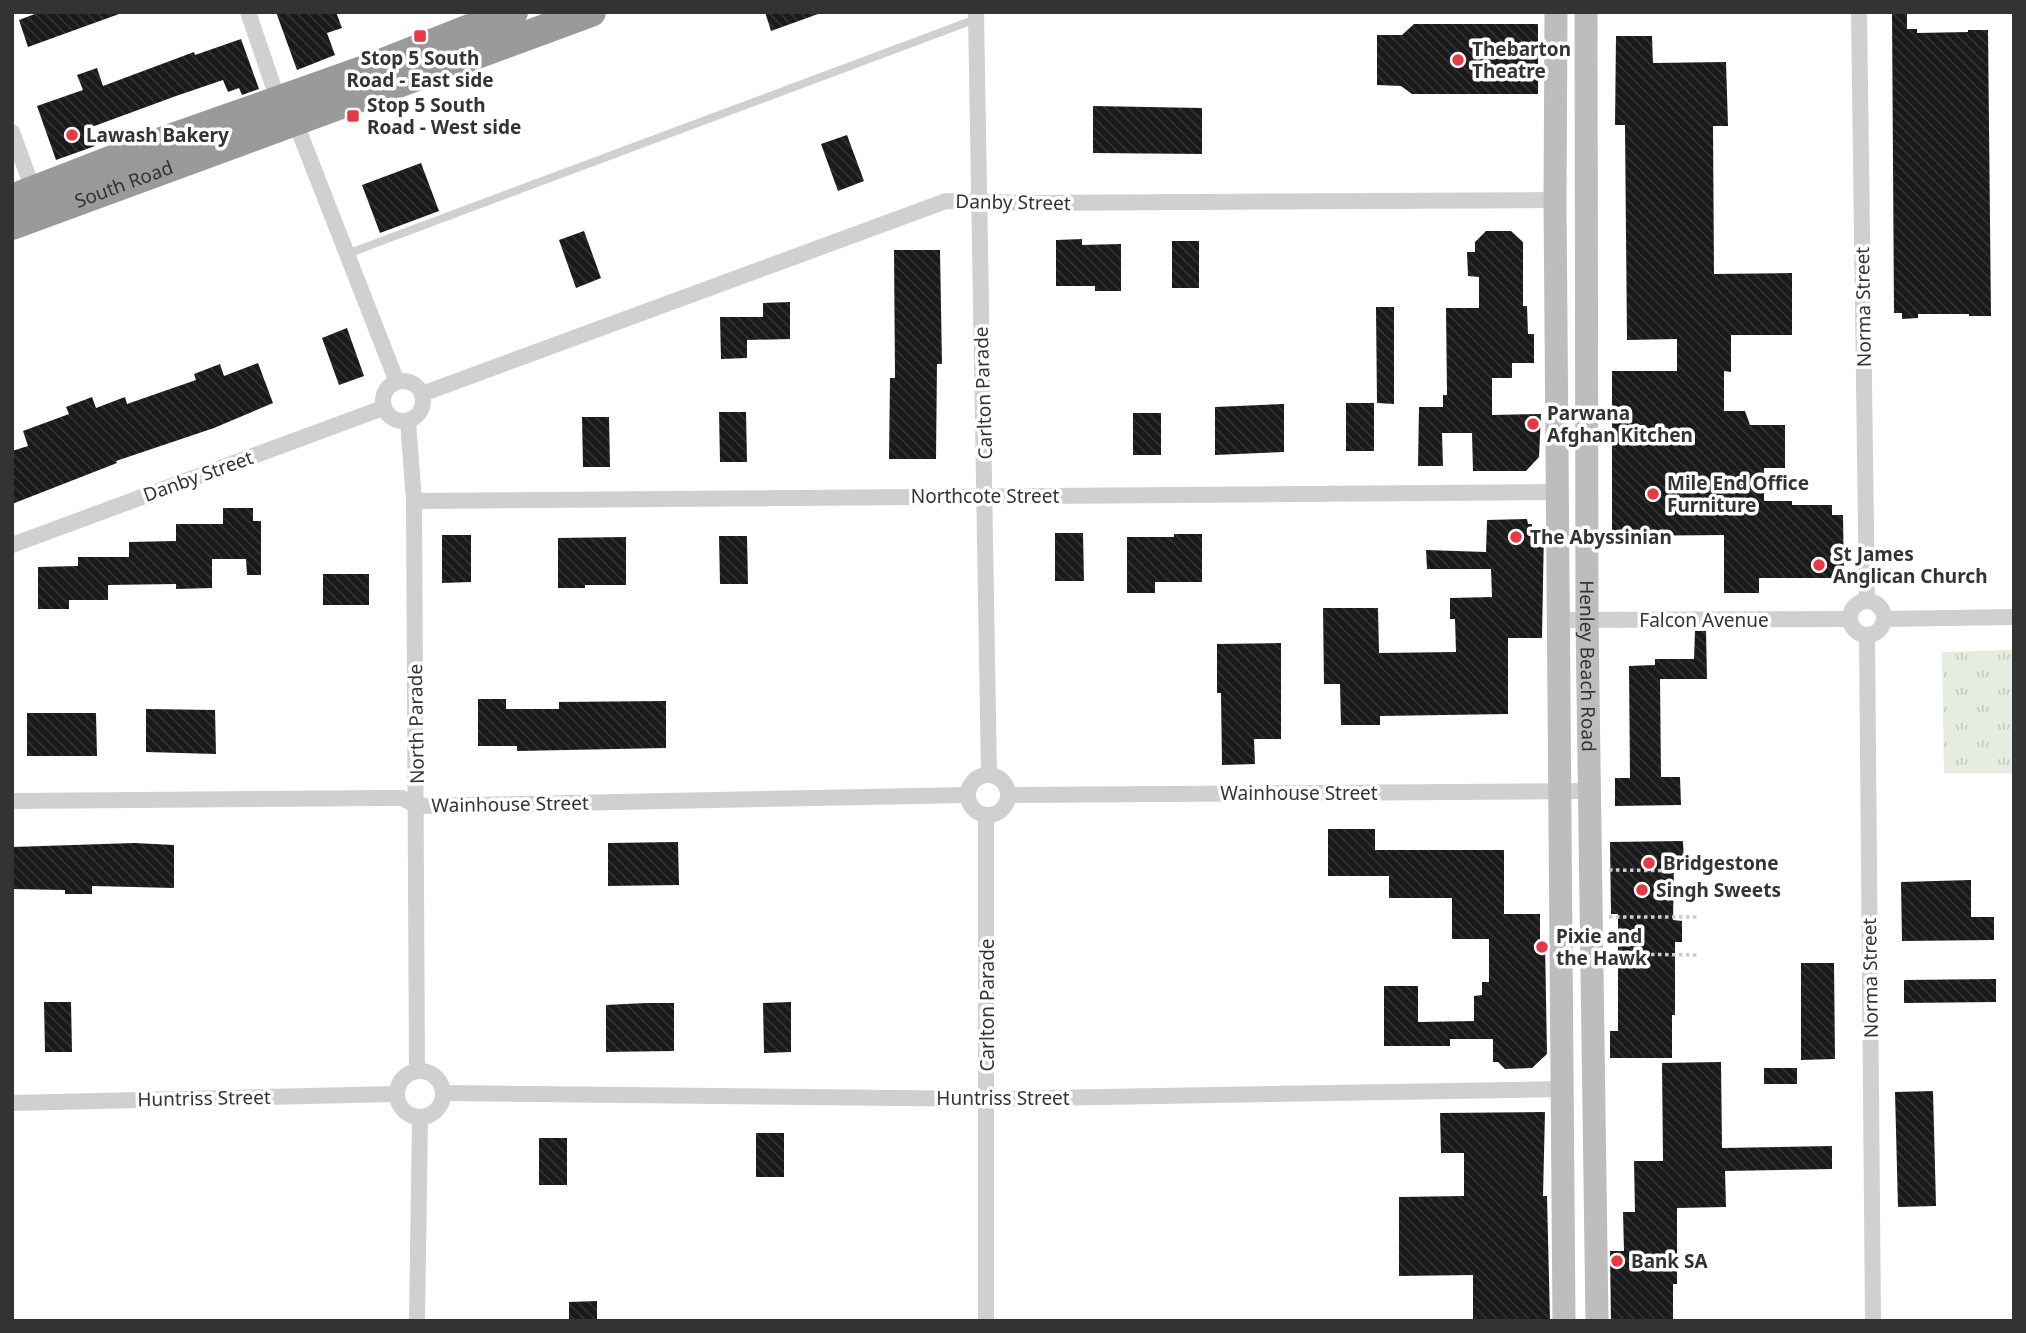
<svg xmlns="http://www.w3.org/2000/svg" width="2026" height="1333" font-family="'Noto Sans',sans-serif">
<defs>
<pattern id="park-tufts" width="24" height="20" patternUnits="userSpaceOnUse" patternTransform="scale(1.75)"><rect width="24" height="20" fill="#e6ecdf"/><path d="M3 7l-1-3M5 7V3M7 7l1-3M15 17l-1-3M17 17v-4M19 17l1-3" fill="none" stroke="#c6cbc0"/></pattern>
<pattern id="building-back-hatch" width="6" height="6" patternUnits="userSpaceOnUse" patternTransform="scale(1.75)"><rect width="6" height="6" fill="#1a1a1a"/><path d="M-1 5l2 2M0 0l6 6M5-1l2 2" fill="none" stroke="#333"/></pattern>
</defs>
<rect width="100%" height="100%" fill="#fff"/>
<!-- park -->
<path fill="url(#park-tufts)" d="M2014,650V773H1944L1942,652Z"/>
<!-- building -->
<g fill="url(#building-back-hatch)">
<path d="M40,12H119V14L28,47L19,20Z"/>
<path d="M276,12H336L342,28L327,33L335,55L297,70Z"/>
<path d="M765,12H817L818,14L771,31Z"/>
<path d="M1892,12H1907V29H1917V33L1968,32V30H1988L1991,316H1969V314H1918V318L1902,319V313H1894Z"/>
<path d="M1414,24H1538V94H1412L1401,86L1377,85V35H1402Z"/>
<path d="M1616,36H1652L1653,63L1726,62L1728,126H1713L1714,274L1792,273V335H1731V372L1724,371V411H1745L1750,425H1785V468H1764V501H1792V505H1832V515H1843L1844,578H1759V593H1724V535L1612,536V371H1677V339L1627,340L1625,125H1615Z"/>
<path d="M241,39L259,89L242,95L239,88L228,92L223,80L176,96L89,128L95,146L56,160L37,106L83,90L77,75L97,68L103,86L194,52L195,55Z"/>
<path d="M1093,106L1202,108V154L1093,153Z"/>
<path d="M847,135L864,181L838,191L821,144Z"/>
<path d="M421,163L439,211L380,233L362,185Z"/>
<path d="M584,231L601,278L576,288L559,240Z"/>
<path d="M1486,231H1511L1523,242V306H1527L1528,334H1534V363H1512V378H1492V415L1541,414L1539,457L1526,471H1473L1472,433H1442L1443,466H1418L1419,407H1443V395H1447L1446,308H1479V277L1468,276L1467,252H1475V242Z"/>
<path d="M1082,239V245L1121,244V291H1095V286H1056V240Z"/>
<rect x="1172" y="241" width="27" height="47"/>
<path d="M894,250H940L942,364H937L936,459H889L890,378H895Z"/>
<path d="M790,302V339L747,340V358L721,359L720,317H763V303Z"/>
<path d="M1376,307H1394V404L1377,403Z"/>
<path d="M347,328L364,376L339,385L322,338Z"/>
<path d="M258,363L273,403L214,428L116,461L117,463L12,504V451L28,446L23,431L69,414L66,407L92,397L96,408L125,397L127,404L196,380L194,374L220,364L224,376Z"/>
<rect x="1346" y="403" width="28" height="48"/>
<path d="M1284,404V452L1215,455V407Z"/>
<path d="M719,412H746L747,462H720Z"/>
<rect x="1133" y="413" width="28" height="42"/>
<path d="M582,417H609L610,467H583Z"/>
<path d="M223,508H253V521H261V575H247L246,559H212V588L176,589V584L108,585V600H69V609H38V567L78,566V557H129V542L176,541V524H223Z"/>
<path d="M1527,519L1528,524H1532V527L1544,528L1542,638H1508V714L1380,716V725H1341L1340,684H1324L1323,608H1378L1379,653L1456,652L1455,619H1450V598L1492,597L1491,569H1427L1426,550L1486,552L1487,520Z"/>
<path d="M1055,533H1083L1084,581H1055Z"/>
<path d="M1174,534H1202V582H1155V593H1127V537H1174Z"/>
<path d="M442,535H471V582L442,583Z"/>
<path d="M719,536H747L748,584H720Z"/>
<path d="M626,537V585H585V588H558V538Z"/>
<rect x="323" y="574" width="46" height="31"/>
<path d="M1695,631H1706L1707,679H1660L1661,777H1680L1681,805L1615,806V778H1630L1629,666L1655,665V659H1694Z"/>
<path d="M1281,643V739H1254L1255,764L1222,765L1221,693H1217V644Z"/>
<path d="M478,699H506V709H559V702L666,701V748L517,751V746H478Z"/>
<path d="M146,709L215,710L216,754L146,752Z"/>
<path d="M27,713H96L97,756H27Z"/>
<path d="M1328,829H1375V850H1504V914H1540V942H1545L1547,1054L1532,1068L1505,1069L1498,1062H1493V1039H1450V1046H1384V986H1418V1022L1474,1021V996L1482,995V982H1489V939H1452V898H1389V876H1328Z"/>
<path d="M1683,841L1684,865H1674L1673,920L1682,921V942H1675V1015H1672V1058H1610V1031H1618V914H1611L1610,842Z"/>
<path d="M678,842L679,885L608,886V843Z"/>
<path d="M134,843L174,845V888L92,886V894H65V890L12,889V847Z"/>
<path d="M1971,880V917H1994V940L1902,941L1901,882Z"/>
<path d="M1801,963H1834L1835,1059L1801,1060Z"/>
<path d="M1996,979V1002L1904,1003V980Z"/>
<path d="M44,1002H71L72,1052H45Z"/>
<path d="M791,1002V1052L764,1053L763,1003Z"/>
<path d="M646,1003H674V1051L606,1052V1005Z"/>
<path d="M1721,1062L1722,1148L1832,1146V1169L1725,1171L1726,1207L1677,1208V1284H1673V1321H1611L1610,1251H1624L1623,1212H1635L1634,1161H1663L1662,1063Z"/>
<rect x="1764" y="1068" width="33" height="16"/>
<path d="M1933,1091L1936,1206L1898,1207L1895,1092Z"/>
<path d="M1545,1112L1543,1196H1547L1550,1321H1473V1275L1399,1276V1197L1464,1196V1153H1441L1440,1113Z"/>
<rect x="756" y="1133" width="28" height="44"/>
<rect x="539" y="1138" width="28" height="47"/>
<path d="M597,1301V1321H569V1302Z"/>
</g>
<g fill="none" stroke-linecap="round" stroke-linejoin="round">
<!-- path -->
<g stroke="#cdcdcd" stroke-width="3.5" stroke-dasharray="3.5 3.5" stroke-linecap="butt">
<path d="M1609,870L1700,871"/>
<path d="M1609,917H1699"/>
<path d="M1609,954L1700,955"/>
</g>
<!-- lane -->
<path stroke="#d0d0d0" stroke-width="8" d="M347,254L976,19"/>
<!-- street -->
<g stroke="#d0d0d0" stroke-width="16">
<path d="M248,12L278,100L295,121L397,382"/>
<path d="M976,12C979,266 986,520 989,774"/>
<path d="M1859,12L1867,601"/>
<path d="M12,132L35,195"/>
<circle cx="403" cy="401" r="20"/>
<path d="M422,394L946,201L1026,203L1555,200"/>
<path d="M408,421L414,501L417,1070"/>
<path d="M414,501L1557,492"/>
<path d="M12,545L383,408"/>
<circle cx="1867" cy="618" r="17"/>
<path d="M1884,619L2014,617"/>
<path d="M1558,620L1850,619"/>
<path d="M1867,636L1873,1321"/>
<circle cx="988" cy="795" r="20"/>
<path d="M1009,795L1590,791"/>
<path d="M12,801L389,798H402L417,806L968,795"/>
<circle cx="420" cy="1094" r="23"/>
<path d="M444,1093L988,1099L1562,1089"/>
<path d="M12,1103L396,1094"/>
<path d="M417,1321L420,1118"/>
<path d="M986,1321V816"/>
</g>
<!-- secondary -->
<g stroke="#bdbdbd" stroke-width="23">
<path d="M1556,12L1555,200L1564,1321"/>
<path id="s1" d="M1586,12L1587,621L1597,1321"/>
</g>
<!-- highway -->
<g stroke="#9a9a9a" stroke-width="30">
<path d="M12,199L136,151L368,69L513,12"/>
<path id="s2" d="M12,225L591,12"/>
</g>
</g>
<!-- markers -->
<g fill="#e63946" stroke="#fff" stroke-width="2.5">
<rect x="413" y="29" width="14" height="14" rx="3.5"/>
<circle cx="1458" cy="60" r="7"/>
<rect x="346" y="109" width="14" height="14" rx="3.5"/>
<circle cx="72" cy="135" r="7"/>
<circle cx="1533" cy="424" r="7"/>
<circle cx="1653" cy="494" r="7"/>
<circle cx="1516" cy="537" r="7"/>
<circle cx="1819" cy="565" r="7"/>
<circle cx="1649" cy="863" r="7"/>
<circle cx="1642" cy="890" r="7"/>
<circle cx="1542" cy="947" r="7"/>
<circle cx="1617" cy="1261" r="7"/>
</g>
<g text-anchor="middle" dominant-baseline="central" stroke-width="7" stroke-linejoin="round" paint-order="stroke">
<!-- poi labels -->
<g font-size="19" font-weight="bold" fill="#333" stroke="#fff" text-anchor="start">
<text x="1472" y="49">Thebarton<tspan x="1472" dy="22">Theatre</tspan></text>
<text x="420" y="58" text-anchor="middle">Stop 5 South<tspan x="420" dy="22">Road - East side</tspan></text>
<text x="367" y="105">Stop 5 South<tspan x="367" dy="22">Road - West side</tspan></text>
<text x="86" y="135">Lawash Bakery</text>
<text x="1547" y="413">Parwana<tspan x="1547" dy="22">Afghan Kitchen</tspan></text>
<text x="1667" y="483">Mile End Office<tspan x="1667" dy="22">Furniture</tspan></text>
<text x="1530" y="537">The Abyssinian</text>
<text x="1833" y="554">St James<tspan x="1833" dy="22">Anglican Church</tspan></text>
<text x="1663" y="863">Bridgestone</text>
<text x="1656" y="890">Singh Sweets</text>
<text x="1556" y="936">Pixie and<tspan x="1556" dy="22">the Hawk</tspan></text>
<text x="1631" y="1261">Bank SA</text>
</g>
<!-- street labels -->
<g font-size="19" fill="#333" stroke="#fff">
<text stroke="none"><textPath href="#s2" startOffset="119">South Road</textPath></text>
<text transform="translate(1013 202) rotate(1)">Danby Street</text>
<text transform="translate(1863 307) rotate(-91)">Norma Street</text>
<text transform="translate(983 393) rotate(-92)">Carlton Parade</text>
<text transform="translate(198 476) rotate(-20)">Danby Street</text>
<text x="985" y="496">Northcote Street</text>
<text x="1704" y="620">Falcon Avenue</text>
<text stroke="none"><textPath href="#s1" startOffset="654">Henley Beach Road</textPath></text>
<text transform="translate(416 724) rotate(-91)">North Parade</text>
<text x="1299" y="793">Wainhouse Street</text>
<text transform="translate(510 804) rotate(-1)">Wainhouse Street</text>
<text transform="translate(1870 978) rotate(-91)">Norma Street</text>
<text transform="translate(987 1005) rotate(-90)">Carlton Parade</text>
<text transform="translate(204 1098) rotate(-1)">Huntriss Street</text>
<text x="1003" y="1098">Huntriss Street</text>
</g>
</g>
<!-- border -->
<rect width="2026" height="1333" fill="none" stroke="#333333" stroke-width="28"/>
</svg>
